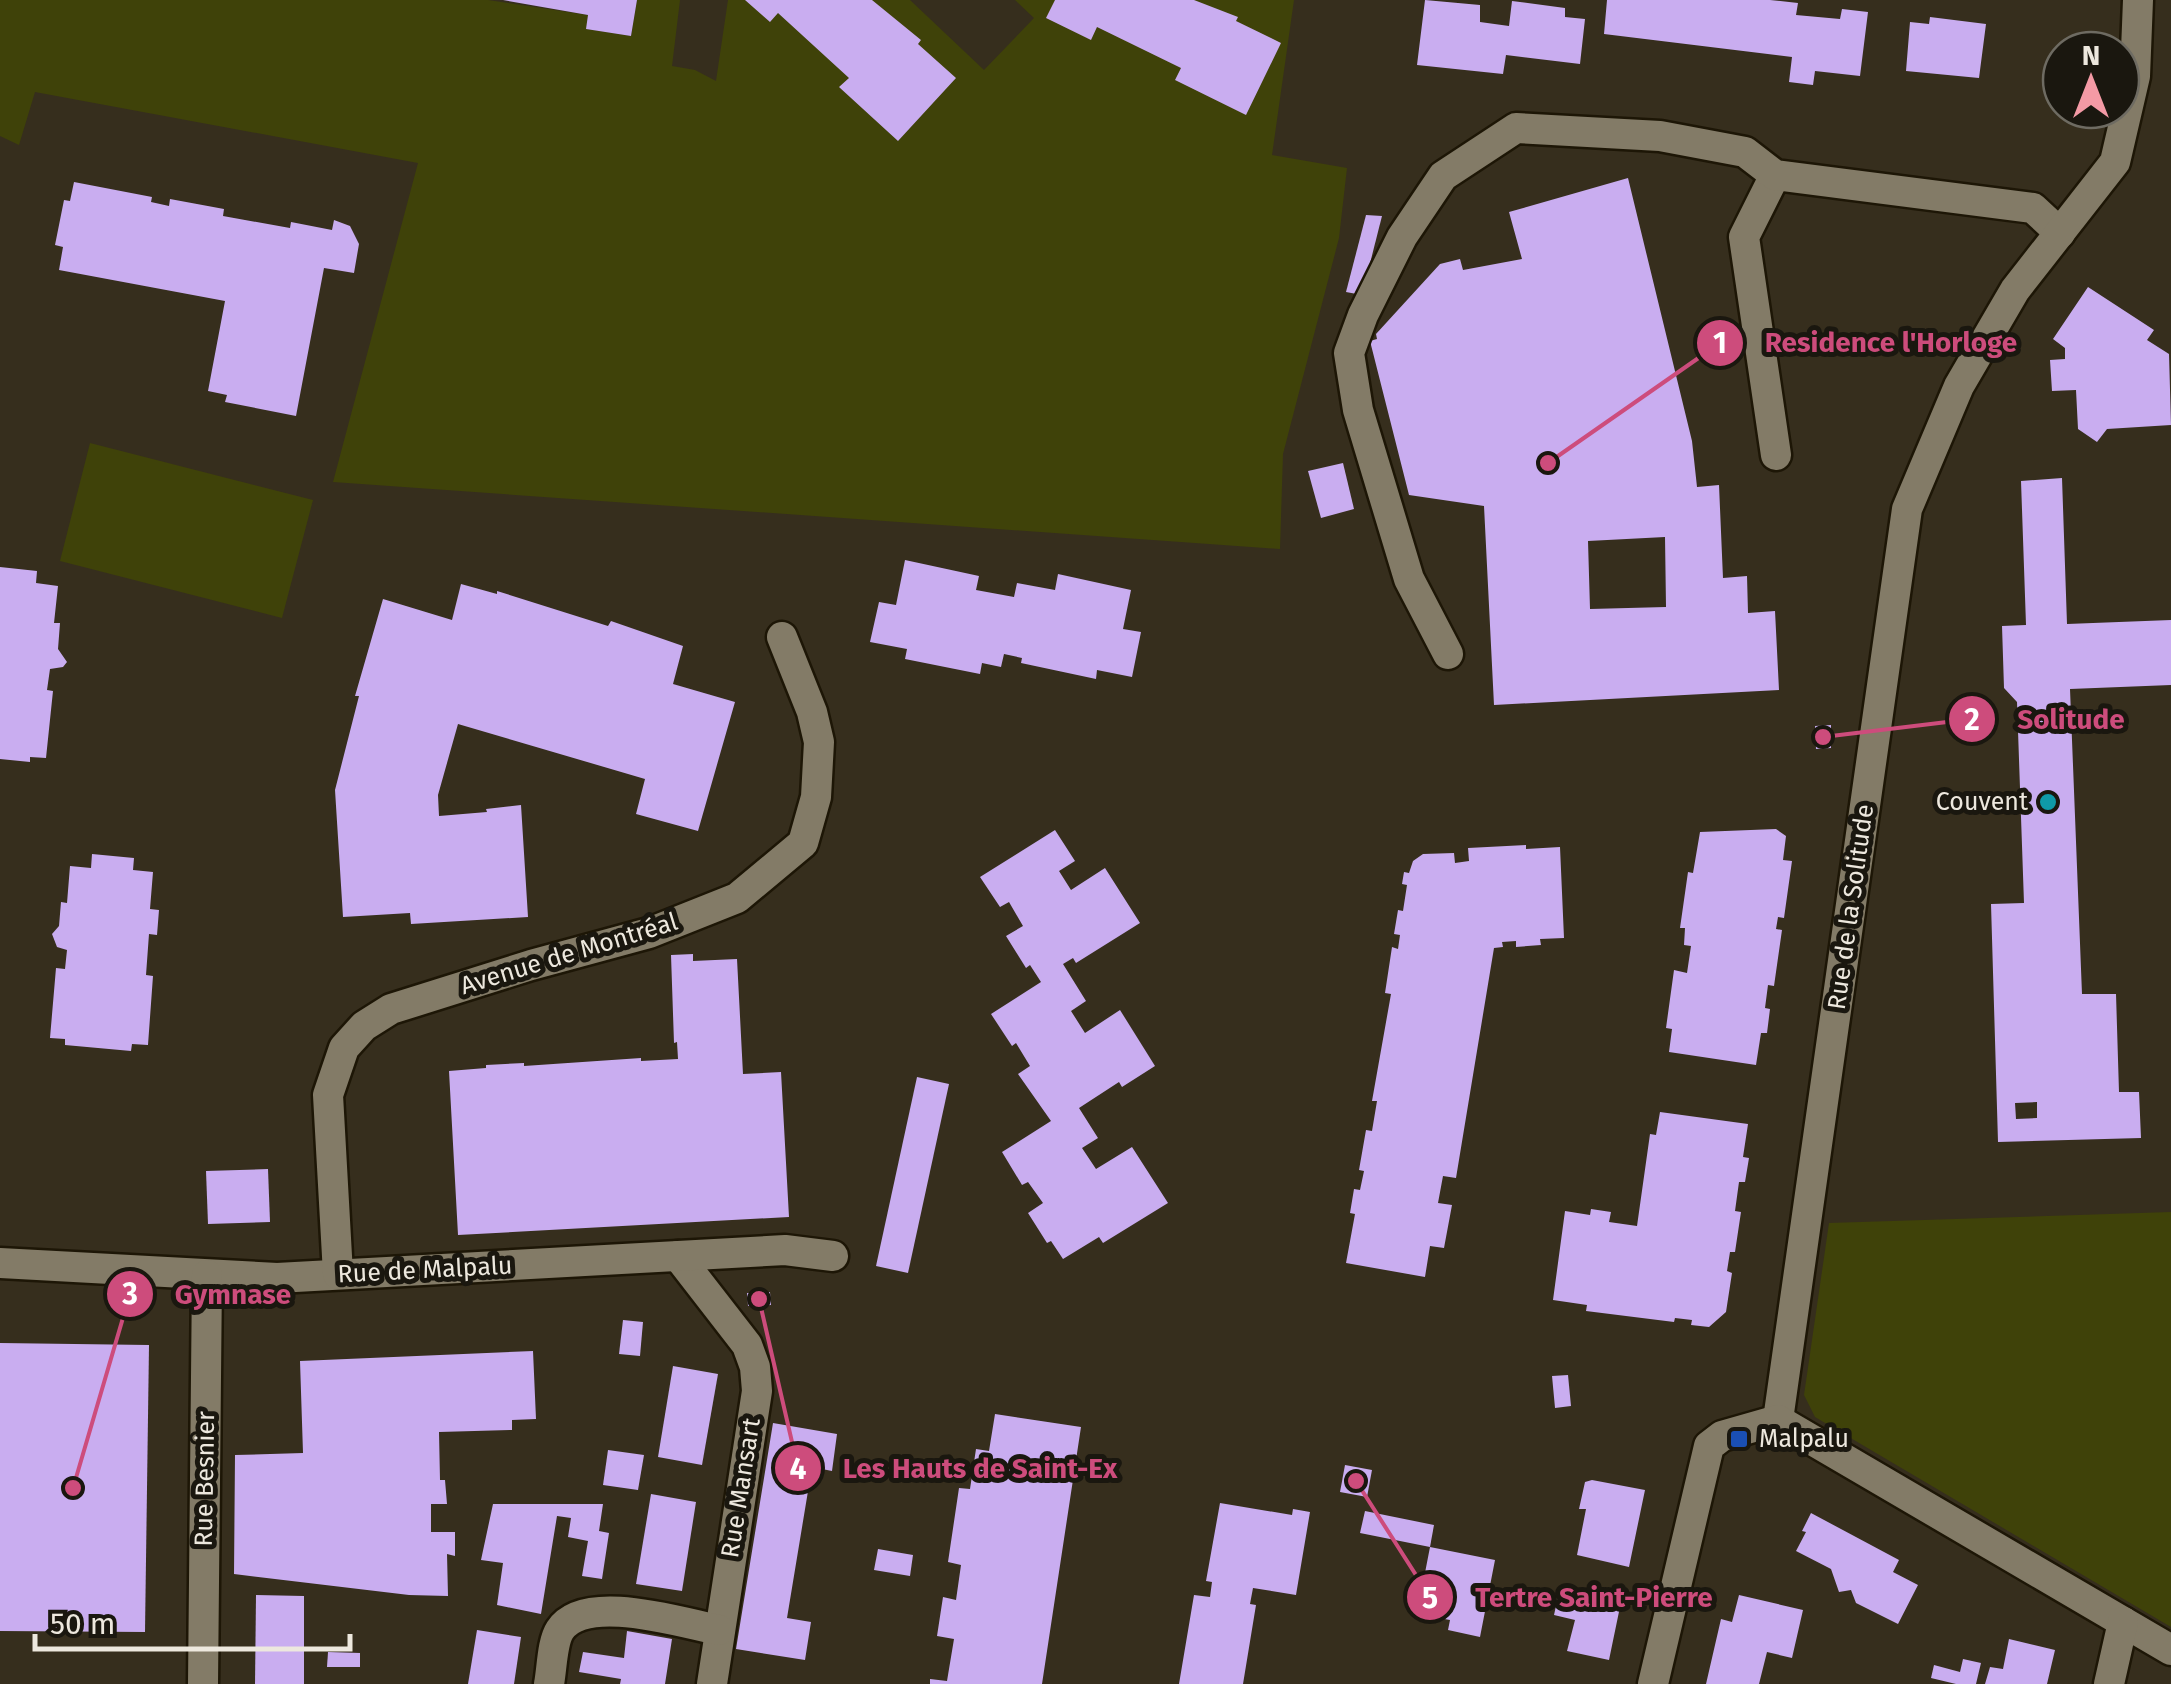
<svg xmlns="http://www.w3.org/2000/svg" width="2171" height="1684" font-family="'Fira Sans',sans-serif">
<rect width="100%" height="100%" fill="#362e1d"/>
<!-- green -->
<g fill="#3f4209">
<path d="M0,0H488L588,15L587,29L631,36L637,0H680L672,66L695,70L716,81L728,0H910L984,70L1034,18L1015,0H1294L1272,155L1347,168L1339,238L1283,454L1280,549L333,482L418,163L35,92L19,145L0,136Z"/>
<path d="M90,443L313,500L282,618L60,561Z"/>
<path d="M2171,1212V1627L1815,1417L1804,1395L1829,1223Z"/>
</g>
<!-- building -->
<g fill="#c9adf0" fill-rule="evenodd">
<path d="M503,0H637L631,36L586,29L588,15Z"/>
<path d="M745,0H872L921,40L918,44L956,78L898,141L839,87L849,78L778,13L770,22Z"/>
<path d="M1055,0H1194L1238,17L1236,21L1281,43L1246,115L1175,80L1181,68L1097,27L1091,40L1046,18Z"/>
<path d="M1425,0L1480,5V22L1509,26L1512,1L1565,8V17L1585,19L1580,64L1506,55L1503,74L1417,65Z"/>
<path d="M1607,0H1770L1798,3L1796,15L1840,19L1842,9L1868,12L1860,76L1815,71L1813,85L1789,82L1792,57L1604,34Z"/>
<path d="M1930,17L1986,24L1979,78L1906,71L1910,22L1929,24Z"/>
<path d="M1628,178L1692,441L1697,487L1719,485L1723,578L1747,576L1748,613L1775,611L1779,690L1494,705L1484,506L1409,495L1370,341L1377,339L1376,334L1440,264L1460,259L1463,270L1522,259L1509,212ZM1665,537L1666,607L1590,609L1588,541Z"/>
<path d="M74,182L152,197L151,202L169,206L170,199L224,209L223,216L290,228L291,222L332,230L334,220L350,226L359,244L354,273L324,268L296,416L225,402L227,395L208,391L225,301L59,270L63,247L55,245L64,200L70,201Z"/>
<path d="M1366,215L1382,216L1362,295L1346,292Z"/>
<path d="M2088,287L2154,330L2147,340L2169,354L2171,425L2107,429L2097,442L2078,429L2076,390L2052,391L2050,360L2065,359V348L2053,339Z"/>
<path d="M1343,463L1354,509L1321,518L1308,471Z"/>
<path d="M2062,478L2067,624L2171,620V685L2070,689L2082,994H2116L2119,1092H2139L2141,1138L1998,1142L1991,904L2024,903L2017,702L2004,688L2002,626L2026,625L2021,481ZM2037,1102V1118L2016,1119L2015,1103Z"/>
<path d="M905,560L979,576L976,590L1014,597L1017,583L1055,590L1058,574L1131,590L1123,629L1141,632L1132,677L1097,670L1096,679L1021,663L1022,658L1004,654L1001,667L982,663L980,674L905,659L907,649L870,642L879,602L896,605Z"/>
<path d="M0,567L37,571L36,583L58,586L54,623H60L58,649L67,662L63,667L50,669L47,690L53,691L46,758L30,757V762L0,759Z"/>
<path d="M461,584L497,594V591L608,626L611,621L683,646L673,684L735,702L698,831L636,814L645,779L458,724L438,795L439,816L487,812L486,809L521,805L528,917L411,924L410,913L343,917L335,790L359,696H355L383,599L452,620Z"/>
<path d="M1831,725V748L1816,749L1815,726Z"/>
<path d="M1776,829L1786,836L1783,860L1792,861L1784,918L1778,917L1776,929L1782,930L1774,986L1768,985L1765,1008L1770,1009L1767,1033H1761L1756,1065L1669,1052L1672,1029L1666,1028L1674,970L1687,973L1691,946L1684,945L1685,928H1680L1688,872L1693,873L1700,832Z"/>
<path d="M1055,830L1075,861L1059,871L1071,890L1105,868L1140,923L1076,963L1073,958L1063,964L1086,1001L1071,1011L1085,1033L1120,1010L1155,1066L1122,1087L1119,1082L1079,1108L1098,1138L1082,1148L1096,1169L1132,1147L1168,1203L1103,1243L1099,1237L1063,1259L1051,1241L1047,1243L1028,1213L1043,1203L1028,1182L1022,1185L1002,1152L1051,1121L1018,1074L1030,1066L1016,1043L1012,1046L991,1014L1041,982L1030,965L1026,968L1006,936L1023,926L1009,902L1000,907L980,877Z"/>
<path d="M1526,845V849L1560,847L1564,938L1540,939L1541,945L1516,947V941L1502,942L1503,947L1494,948L1456,1178L1443,1176L1438,1203L1452,1205L1444,1248L1430,1246L1425,1277L1346,1263L1355,1214L1350,1213L1354,1189L1360,1190L1364,1171L1359,1170L1366,1130L1372,1131L1377,1101H1372L1391,994L1385,993L1392,947L1398,949L1400,935L1394,934L1398,910L1403,911L1407,885L1402,884L1404,872L1409,873L1413,861L1423,854L1454,853L1455,863L1469,861L1468,848Z"/>
<path d="M92,854L134,858L133,870L153,872L150,909L159,910L157,935L149,934L146,975L153,976L148,1045L132,1044L131,1051L65,1045V1039L50,1038L56,968L65,969L67,950L57,947L52,934L59,926L61,902L67,903L70,866L91,868Z"/>
<path d="M693,954V961L737,959L743,1074L781,1072L789,1217L458,1235L449,1071L486,1068V1065L524,1063V1066L641,1058V1061L678,1059L677,1042L674,1043L671,955Z"/>
<path d="M917,1077L949,1084L908,1273L876,1266Z"/>
<path d="M1660,1112L1748,1124L1743,1157L1749,1158L1745,1182H1739L1735,1211L1741,1212L1735,1252H1730L1727,1271L1732,1273L1726,1312L1709,1327L1691,1325L1692,1320L1675,1318L1674,1322L1586,1311L1587,1305L1553,1300L1565,1211L1590,1215L1591,1209L1611,1212L1609,1222L1637,1226L1650,1134L1656,1135Z"/>
<path d="M268,1169L270,1222L208,1224L206,1171Z"/>
<path d="M770,1292L771,1305L748,1306L747,1293Z"/>
<path d="M623,1320L643,1322L640,1356L619,1354Z"/>
<path d="M0,1343L149,1345L145,1632L0,1631Z"/>
<path d="M533,1351L536,1419L512,1420V1430L439,1432L440,1480H445L447,1504H431V1532H455V1556L447,1554L448,1596L409,1595L234,1574L235,1455L303,1453L300,1361Z"/>
<path d="M673,1366L718,1374L702,1465L658,1457Z"/>
<path d="M1568,1375L1571,1406L1555,1408L1552,1376Z"/>
<path d="M995,1414L1081,1427L1042,1684H930V1679L947,1681L954,1639L937,1636L943,1597L956,1600L961,1565L948,1562L959,1488L970,1489L976,1449L989,1451Z"/>
<path d="M773,1423L837,1434L832,1471L812,1467L787,1618L811,1622L805,1660L736,1649Z"/>
<path d="M608,1450L644,1455L638,1490L603,1485Z"/>
<path d="M1345,1465L1372,1470L1367,1497L1340,1492Z"/>
<path d="M1592,1480L1645,1490L1629,1567L1577,1555L1586,1509H1579L1585,1482Z"/>
<path d="M651,1494L696,1502L682,1591L636,1584Z"/>
<path d="M1220,1503L1292,1515L1293,1509L1310,1512L1296,1595L1253,1588L1250,1604L1256,1605L1243,1684H1179L1194,1595L1210,1597L1212,1582L1206,1581Z"/>
<path d="M493,1504H603L599,1531L609,1533L602,1579L582,1576L588,1541L568,1537L571,1518L557,1516L541,1614L497,1605L503,1563L481,1560Z"/>
<path d="M1365,1511L1434,1525L1430,1547L1360,1533Z"/>
<path d="M1811,1513L1899,1560L1893,1572L1918,1585L1898,1624L1856,1603L1851,1590L1839,1592L1831,1569L1796,1551L1806,1532L1802,1531Z"/>
<path d="M1430,1547L1495,1560L1480,1637L1448,1630L1450,1620L1417,1614Z"/>
<path d="M878,1549L913,1555L910,1576L874,1570Z"/>
<path d="M1560,1588L1621,1602L1609,1660L1567,1651L1575,1620L1554,1615Z"/>
<path d="M256,1595L304,1596V1684H255Z"/>
<path d="M1739,1595L1803,1610L1792,1658L1767,1652L1759,1684H1706L1721,1619L1732,1622Z"/>
<path d="M477,1630L521,1637L514,1684H468Z"/>
<path d="M627,1631L672,1639L665,1684H620L621,1679L579,1672L583,1652L624,1658Z"/>
<path d="M2009,1639L2055,1650L2047,1684H1985L1990,1667L2003,1669Z"/>
<path d="M328,1652L360,1653V1667H327Z"/>
<path d="M1963,1659L1981,1663L1976,1684H1956L1931,1678L1934,1665L1960,1672Z"/>
</g>
<g fill="none" stroke-linecap="round" stroke-linejoin="round">
<!-- minor casing -->
<g stroke="#1d1606" stroke-width="35">
<g id="minor">
<path d="M1775,175L1744,237L1776,455"/>
<path d="M1448,654L1409,579L1358,410L1349,353L1363,315L1402,237L1443,176L1516,128L1660,136L1745,152L1775,175L2033,208L2060,233"/>
<path d="M678,1256L747,1345L755,1367L757,1391L712,1684"/>
<path d="M0,1263L277,1278L785,1250L833,1256"/>
<path d="M338,1274L328,1095L344,1048L364,1026L391,1009L531,965L649,933L737,898L803,843L816,797L819,742L812,712L782,637"/>
<path d="M1778,1420L1907,509L1959,386L2015,290L2115,162L2135,76L2138,0"/>
<path d="M1778,1420L2171,1650"/>
<path d="M203,1684L207,1275"/>
<path d="M549,1684C552,1669 552,1642 560,1630C585,1592 682,1623 719,1630"/>
<path d="M1653,1684L1709,1446L1722,1436L1778,1420"/>
<path d="M2109,1684L2123,1622"/>
</g>
</g>
<!-- minor -->
<use href="#minor" stroke="#837b67" stroke-width="30"/>
</g>
<!-- markers -->
<circle fill="#0f9aa8" stroke="#1a170f" stroke-width="4" cx="2048" cy="802" r="10"/>
<rect fill="#1a4fb4" stroke="#1a170f" stroke-width="4" x="1729" y="1429" width="20" height="20" rx="5"/>
<g text-anchor="middle" dominant-baseline="central" stroke-width="10" stroke-linejoin="round" paint-order="stroke">
<!-- poi labels -->
<g font-size="25" fill="#ede8de" stroke="#1a170f" text-anchor="end">
<text x="2028" y="802">Couvent</text>
<text x="1759" y="1439" text-anchor="start">Malpalu</text>
</g>
<!-- street labels -->
<g font-size="25" fill="#ede8de" stroke="#1a170f">
<text transform="translate(1851 907) rotate(-82)">Rue de la Solitude</text>
<text transform="translate(569 954) rotate(-17)">Avenue de Montréal</text>
<text transform="translate(425 1270) rotate(-3)">Rue de Malpalu</text>
<text transform="translate(205 1479) rotate(-89)">Rue Besnier</text>
<text transform="translate(741 1488) rotate(-81)">Rue Mansart</text>
</g>
</g>
<!-- callouts -->
<path fill="none" stroke="#cd4c7c" stroke-width="4" d="M1548 463L1720 343M1823 737L1972 719M73 1488L130 1294M759 1299L798 1468M1356 1481L1430 1597"/>
<g fill="#cd4c7c" stroke="#1a170f" stroke-width="4">
<circle cx="1548" cy="463" r="10"/>
<circle cx="1823" cy="737" r="10"/>
<circle cx="73" cy="1488" r="10"/>
<circle cx="759" cy="1299" r="10"/>
<circle cx="1356" cy="1481" r="10"/>
<circle cx="1720" cy="343" r="25"/>
<circle cx="1972" cy="719" r="25"/>
<circle cx="130" cy="1294" r="25"/>
<circle cx="798" cy="1468" r="25"/>
<circle cx="1430" cy="1597" r="25"/>
</g>
<g font-size="30" text-anchor="middle" font-weight="bold" fill="#fff">
<text x="1720" y="353">1</text>
<text x="1972" y="730">2</text>
<text x="130" y="1304">3</text>
<text x="798" y="1479">4</text>
<text x="1430" y="1608">5</text>
</g>
<g font-size="28" text-anchor="middle" font-weight="bold" fill="#cd4c7c" stroke="#1a170f" stroke-width="10" stroke-linejoin="round" paint-order="stroke">
<text x="1891" y="352">Residence l'Horloge</text>
<text x="2071" y="729">Solitude</text>
<text x="233" y="1304">Gymnase</text>
<text x="980" y="1478">Les Hauts de Saint-Ex</text>
<text x="1594" y="1607">Tertre Saint-Pierre</text>
</g>
<!-- north arrow -->
<g transform="translate(2091 80)"><circle r="48" fill="#1a170f" stroke="#6e6b62" stroke-width="2.5"/>
<path d="M0-8L18 38L0 25L-18 38Z" fill="#f49aa5"/>
<text y="-15" font-size="28" font-weight="bold" text-anchor="middle" fill="#ede8de">N</text>
</g>
<!-- scale -->
<path d="M35 1634v15h315v-15" fill="none" stroke="#ede8de" stroke-width="5"/>
<text x="50" y="1634" font-size="30" fill="#ede8de" stroke="#1a170f" stroke-width="8" paint-order="stroke">50 m</text>
</svg>
